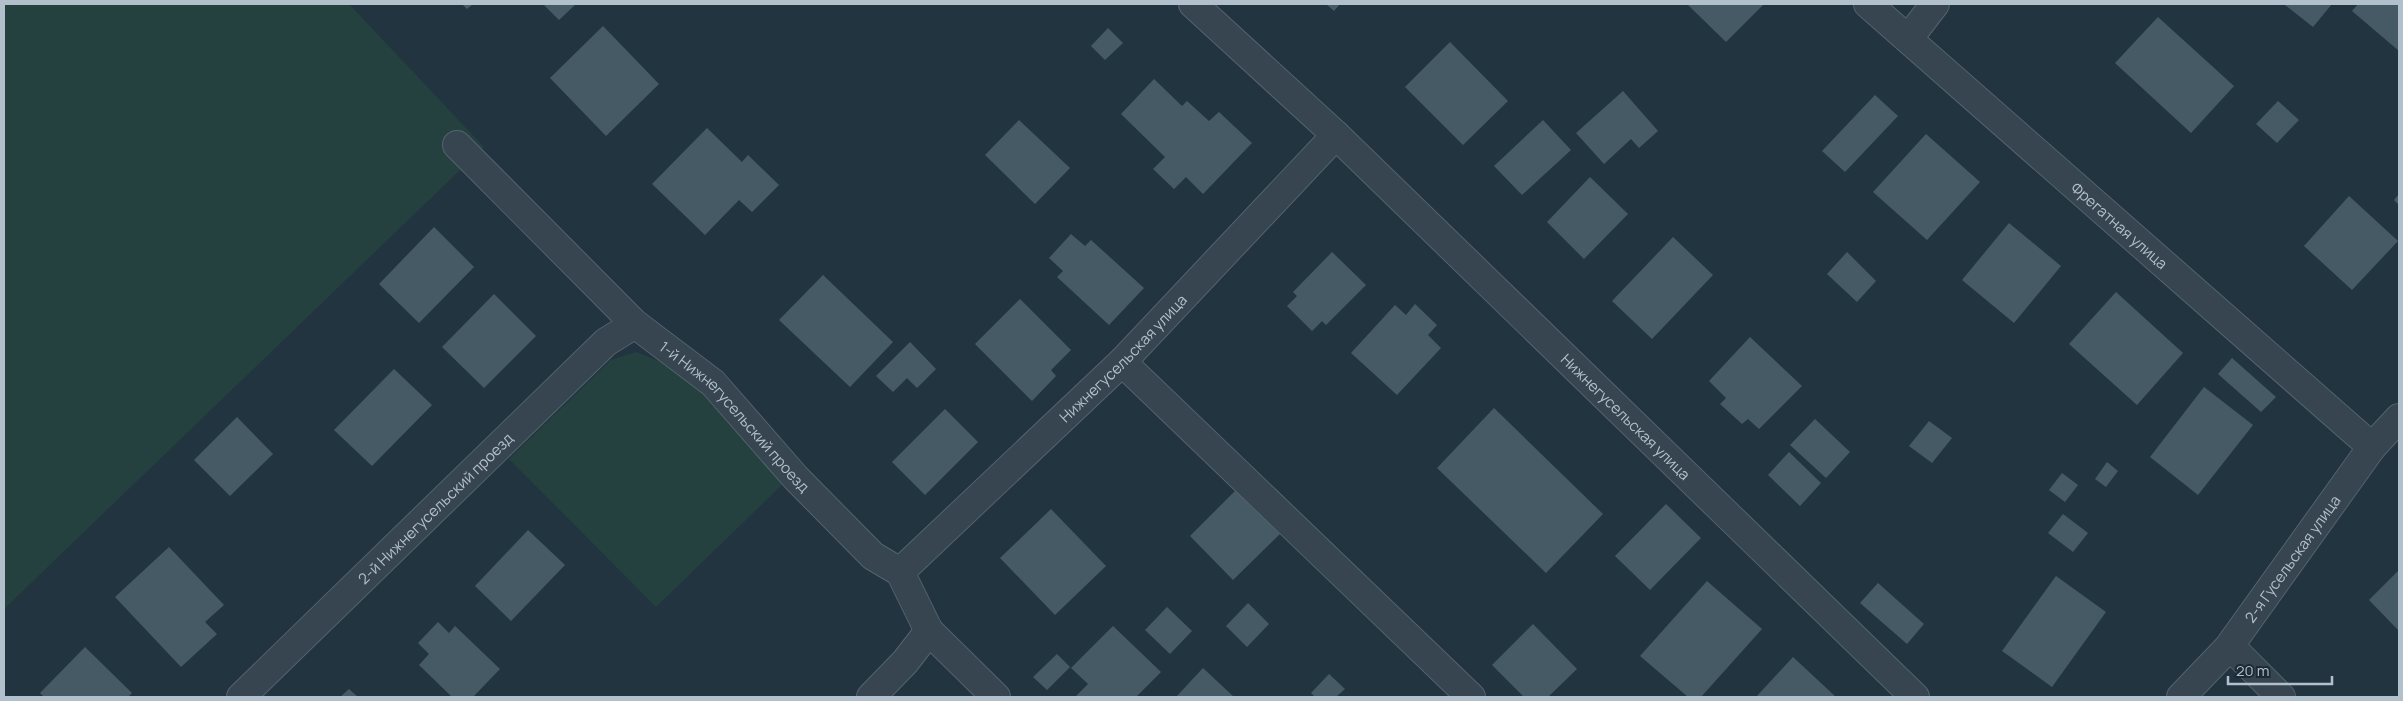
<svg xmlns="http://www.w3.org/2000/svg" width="2403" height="701" font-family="Manrope,sans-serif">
<rect width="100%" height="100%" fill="#223440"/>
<!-- green -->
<g fill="#24413f">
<path d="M4,4H349L484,147L4,609Z"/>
<path d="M636,352L661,362L703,392L784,483L656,607L509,459L611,360Z"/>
</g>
<!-- building -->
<g fill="#465a66">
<path d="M462,4H473L467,9Z"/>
<path d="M543,4H576L559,20Z"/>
<path d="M1326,4H1340L1334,11Z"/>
<path d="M1687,4H1764L1726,42Z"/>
<path d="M2286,4H2332L2313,27L2285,5Z"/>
<path d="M2358,4H2399V51L2352,11Z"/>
<path d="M2158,17L2234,86L2191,133L2115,63Z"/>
<path d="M603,26L659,84L606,136L550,78Z"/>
<path d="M1108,28L1123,43L1105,60L1091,46Z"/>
<path d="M1450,42L1508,101L1463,145L1405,87Z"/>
<path d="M1154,79L1182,106L1187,101L1209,121L1219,112L1252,143L1203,194L1186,177L1174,189L1153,169L1165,157L1121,114Z"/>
<path d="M1623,91L1658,131L1639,148L1631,139L1604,164L1576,133Z"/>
<path d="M1875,95L1898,116L1845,172L1822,151Z"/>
<path d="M2278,101L2299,120L2277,143L2256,124Z"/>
<path d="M1019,120L1070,168L1035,204L985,155Z"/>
<path d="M1543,120L1571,150L1522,195L1494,166Z"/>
<path d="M707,128L742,162L748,155L779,185L752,212L739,200L705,235L652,184Z"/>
<path d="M1926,134L1980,182L1927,240L1873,192Z"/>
<path d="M1590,177L1628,214L1584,259L1547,222Z"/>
<path d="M2399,194V205L2394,200Z"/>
<path d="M2349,196L2398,241L2352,290L2304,246Z"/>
<path d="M2009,223L2061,266L2014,323L1962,280Z"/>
<path d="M434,227L474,267L419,323L379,284Z"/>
<path d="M1071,234L1085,246L1091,240L1144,288L1109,325L1057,277L1063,271L1049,258Z"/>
<path d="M1673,237L1713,275L1652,339L1612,301Z"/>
<path d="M1332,252L1366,285L1326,325L1322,321L1312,331L1287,306L1297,296L1293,292Z"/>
<path d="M1847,252L1876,281L1857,302L1827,274Z"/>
<path d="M823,275L893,342L850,387L779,320Z"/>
<path d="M2116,292L2183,353L2137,405L2069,344Z"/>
<path d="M494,294L536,336L484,388L442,347Z"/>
<path d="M1020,299L1071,350L1051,370L1056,376L1032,401L975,344Z"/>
<path d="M1415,304L1437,325L1428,335L1441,348L1397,395L1351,353L1395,305L1406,315Z"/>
<path d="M1750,337L1802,386L1759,429L1748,419L1742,424L1720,404L1726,398L1709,381Z"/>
<path d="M910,342L936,369L917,388L907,378L893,392L876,376Z"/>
<path d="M2232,358L2276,397L2261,412L2218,374Z"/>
<path d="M394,369L432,405L372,466L334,430Z"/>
<path d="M2204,387L2253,425L2198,495L2150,457Z"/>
<path d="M1494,408L1603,514L1546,573L1437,468Z"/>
<path d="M945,409L978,442L925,495L892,462Z"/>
<path d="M237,417L273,454L230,496L194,460Z"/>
<path d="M1815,419L1850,452L1826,478L1790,445Z"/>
<path d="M1929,421L1952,438L1932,463L1909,446Z"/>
<path d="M1789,452L1821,483L1800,506L1768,475Z"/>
<path d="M2107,462L2118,471L2106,487L2095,479Z"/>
<path d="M2062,473L2078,485L2065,502L2049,490Z"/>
<path d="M1236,490L1280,534L1233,580L1190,536Z"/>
<path d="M1666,504L1701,538L1650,590L1615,556Z"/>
<path d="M1051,509L1106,566L1055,615L1000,558Z"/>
<path d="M2063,514L2088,533L2073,552L2048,533Z"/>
<path d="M528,530L565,565L511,621L475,586Z"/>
<path d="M169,547L224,605L205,622L217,634L181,667L115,597Z"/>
<path d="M2399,570V631L2369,600Z"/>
<path d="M2056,576L2106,612L2052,687L2002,651Z"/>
<path d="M1707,581L1762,629L1701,697H1688L1640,656Z"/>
<path d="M1878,583L1924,624L1907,644L1860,603Z"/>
<path d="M1248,603L1269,624L1247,647L1226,626Z"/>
<path d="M1167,607L1192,631L1170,654L1145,630Z"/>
<path d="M438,622L449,633L455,626L500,669L473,697H452L419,665L429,654L418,643Z"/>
<path d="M1533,624L1577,669L1548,697H1524L1492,665Z"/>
<path d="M1113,626L1161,672L1136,697H1075L1088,684L1071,668Z"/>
<path d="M85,647L132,693L128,697H44L40,693Z"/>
<path d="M1057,654L1070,667L1047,690L1033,677Z"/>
<path d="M1793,657L1836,697H1756Z"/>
<path d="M1203,668L1234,697H1176Z"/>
<path d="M1329,674L1345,689L1336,697H1315L1311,693Z"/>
<path d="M349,689L358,697H340Z"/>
</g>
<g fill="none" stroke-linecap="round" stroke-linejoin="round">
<!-- minor casing -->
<g stroke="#54636e" stroke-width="30">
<g id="minor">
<path id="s1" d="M1193,4L1336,135L1915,697"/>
<path id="s2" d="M1868,4L2372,447"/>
<path d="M1908,39L1935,4"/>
<path id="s3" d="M457,145L635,324L713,383L796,478L873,556L900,572L929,631L996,697"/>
<path d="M1122,362L1471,697"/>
<path id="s4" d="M900,572L1122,362L1336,135"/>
<path d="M2228,648L2240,656L2281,697"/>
<path id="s5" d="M241,697L606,342L635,324"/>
<path d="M871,697L905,662L929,631"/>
<path id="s6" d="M2181,697L2228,648L2372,447L2399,418"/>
</g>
</g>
<!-- minor -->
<use href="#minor" stroke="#364550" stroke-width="28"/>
</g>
<g text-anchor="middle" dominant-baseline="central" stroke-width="4" stroke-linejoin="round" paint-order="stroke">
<!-- street labels -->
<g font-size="15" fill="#b2c0cb" stroke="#1b2a35">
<text stroke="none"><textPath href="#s2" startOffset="335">Фрегатная улица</textPath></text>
<text stroke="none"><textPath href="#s4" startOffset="309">Нижнегусельская улица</textPath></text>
<text stroke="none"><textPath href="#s1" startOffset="598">Нижнегусельская улица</textPath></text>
<text stroke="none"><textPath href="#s3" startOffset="389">1-й Нижнегусельский проезд</textPath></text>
<text stroke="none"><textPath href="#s5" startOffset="271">2-й Нижнегусельский проезд</textPath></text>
<text stroke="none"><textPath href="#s6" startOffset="178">2-я Гусельская улица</textPath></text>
</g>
</g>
<!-- border -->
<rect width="2403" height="701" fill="none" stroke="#b2c0cb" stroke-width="10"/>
<!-- scale -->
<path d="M2228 676v8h104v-8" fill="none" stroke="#b2c0cb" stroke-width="2.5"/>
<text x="2236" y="676" font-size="15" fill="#b2c0cb" stroke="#1b2a35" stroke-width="4" paint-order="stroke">20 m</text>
</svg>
